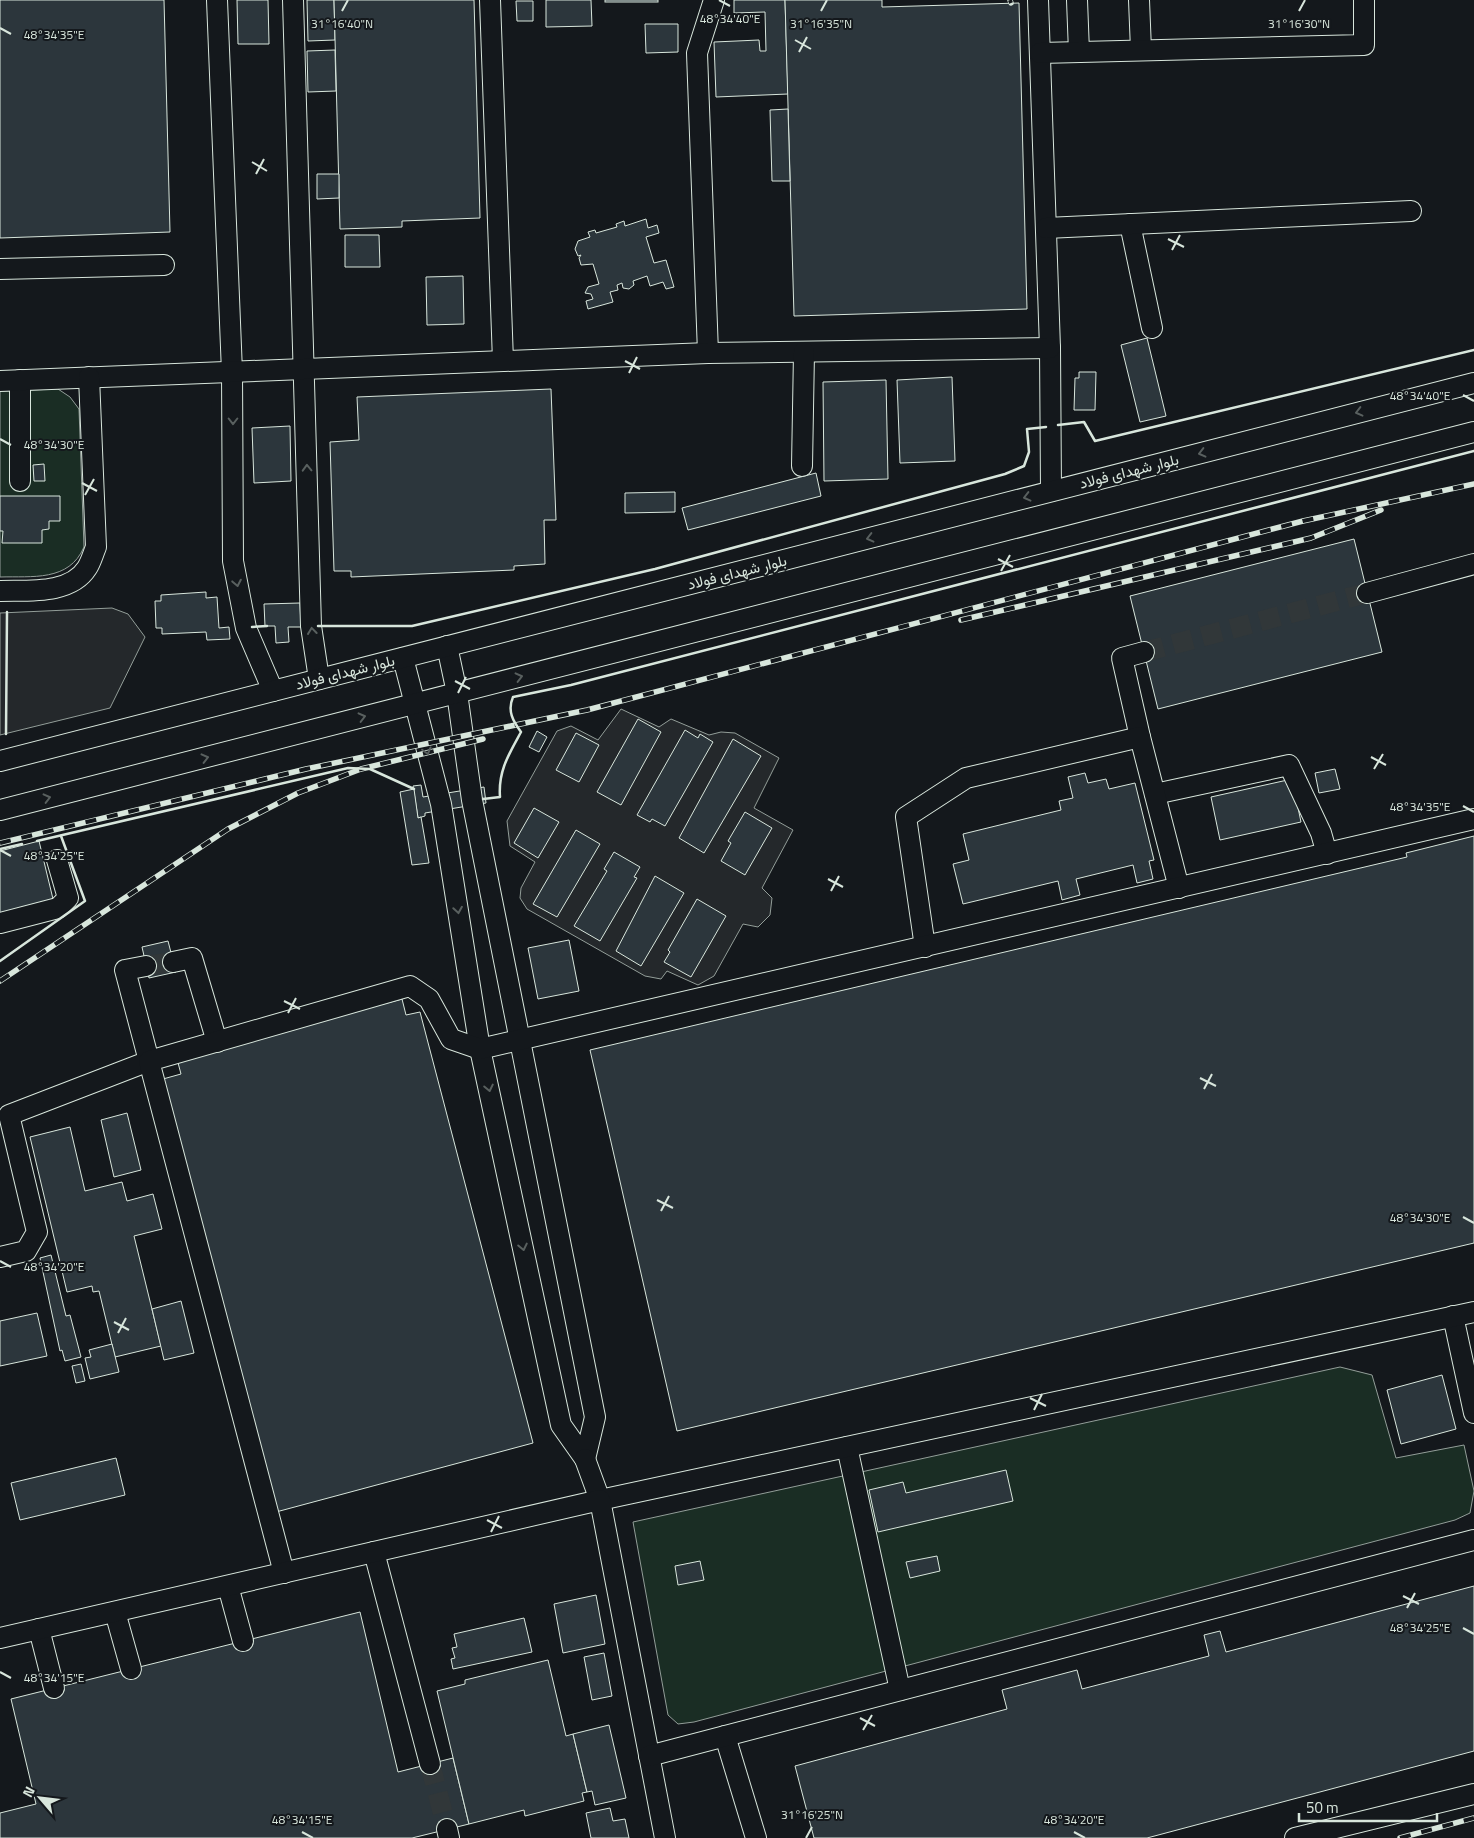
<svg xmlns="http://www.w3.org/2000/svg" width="1474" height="1838" font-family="'Titillium Web',Vazirmatn,sans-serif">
<rect width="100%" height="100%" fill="#14181c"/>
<!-- green -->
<g fill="#1a2d24" stroke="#939e99">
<path d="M58,389L70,397L79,409L84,547C69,582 32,576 0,577V391Z"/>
<path d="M1340,1367L1372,1375L1396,1458L1464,1445L1474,1491L1470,1513L1455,1520L694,1722L678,1724L668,1715L633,1522Z"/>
</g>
<!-- parking -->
<g fill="#24282b" stroke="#939e99">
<path d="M112,608L128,614L145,637L110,708L0,735V613Z"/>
<path d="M621,709L659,727L671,719L709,735L721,732L735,733L779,758L754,808L793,830L762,888L772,898L770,915L758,927L743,924L714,976L698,985L667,971L661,979L645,976L527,909L520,898L521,888L535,862L510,846L507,821L557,731L571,726L598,740Z"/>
</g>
<!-- building -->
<g fill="#2c363c" stroke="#d8e6dc">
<path d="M0,0H164L170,232L0,238Z"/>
<path d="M237,0H268L269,44H238Z"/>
<path d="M307,0H334L335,40L308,41Z"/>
<path d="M334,0H474L480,218L402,221V227L340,229Z"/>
<path d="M546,0H591L592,26L546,27Z"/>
<rect x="605" y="0" width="53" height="2"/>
<path d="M734,0H785L788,94L716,97L714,42L759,40L760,51H766L765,12L734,13Z"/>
<path d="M785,0H882V7L1019,3L1027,309L794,316Z"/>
<path d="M516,1H533V21H517Z"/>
<path d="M645,24H678V52L646,53Z"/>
<path d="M335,50L336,91L308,92L307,51Z"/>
<path d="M788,109L790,181H772L770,110Z"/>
<path d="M317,174H339V198L317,199Z"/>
<path d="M646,219L648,228L657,225L659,233L646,237L654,263L666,260L674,287L666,289L663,282L650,286L647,276L633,281L634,285L629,289L623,288L622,283L617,285L618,290L610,292L613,302L588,309L586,301L593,299L591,294L585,293L588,287L599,284L593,264L581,265L579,258L581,255L578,256L575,249L578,241L590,237L588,232L595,230L596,233L617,227L616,224L624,221L625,226Z"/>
<path d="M345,235H379L380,267H345Z"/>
<path d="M463,276L464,324L427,325L426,277Z"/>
<path d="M1147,338L1166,416L1140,422L1121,345Z"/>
<path d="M1079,372H1096L1095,410H1074L1075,378H1079Z"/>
<path d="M952,377L955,461L900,463L897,380Z"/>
<path d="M886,380L888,479L824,481L823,382Z"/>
<path d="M551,389L556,520H544L545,564L514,566V570L351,577V571H334L330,442L359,440L357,397Z"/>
<path d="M290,426L291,481L254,483L252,428Z"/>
<path d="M44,464L45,481H34L33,465Z"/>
<path d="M816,473L821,496L688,530L682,508Z"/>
<path d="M675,492V512L625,513V493Z"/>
<path d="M0,496H60V521H49V529L42,530V543H2L3,531H0Z"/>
<path d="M1354,539L1382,652L1158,709L1130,596Z"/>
<path d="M206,592V598L217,597L219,628L229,627L230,639L207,640L206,632L162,634V628H156L155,601H161V595Z"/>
<path d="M300,603L301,627H288L289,642L276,643L275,626H265L264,604Z"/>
<path d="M638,719L661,732L621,805L597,792Z"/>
<path d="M685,730L698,738L700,734L713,742L665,826L652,819L650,822L637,815Z"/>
<path d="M537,731L547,737L539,752L529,747Z"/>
<path d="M576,733L599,745L579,782L556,770Z"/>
<path d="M733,739L761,756L704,853L679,838Z"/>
<path d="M1335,769L1340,789L1319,793L1315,773Z"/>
<path d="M1085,773L1088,783L1106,779L1109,789L1135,783L1154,860L1149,861L1153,879L1137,883L1133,865L1076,879L1080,895L1062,900L1058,881L963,904L953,864L969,860L963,834L1061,810L1059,801L1073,798L1068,777Z"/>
<path d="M1292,779L1301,822L1220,840L1211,797Z"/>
<path d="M421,785L423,797L484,787L486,803L425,813V816L418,818L413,786Z"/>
<path d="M414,789L418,818L421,817L429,863L412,865L400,792Z"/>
<path d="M534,808L559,822L538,858L514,843Z"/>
<path d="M745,812L772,828L745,875L721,861L731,843L728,841Z"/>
<path d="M576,830L600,844L557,917L533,904Z"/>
<path d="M1474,836V1243L677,1431L590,1050L1407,857L1406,853Z"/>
<path d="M39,841L53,899L0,913V851Z"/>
<path d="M614,852L640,867L634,877L637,878L600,941L574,926L607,871L604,869Z"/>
<path d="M655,876L684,893L641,966L616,951Z"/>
<path d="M697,899L726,916L691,977L664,962L670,952L668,950Z"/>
<path d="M569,940L579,991L538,999L528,948Z"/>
<path d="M168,941L176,972L149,978L142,947Z"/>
<path d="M402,999L406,1015L420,1012L533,1443L276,1512L163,1079L181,1074L177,1059Z"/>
<path d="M127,1113L141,1170L114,1177L101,1120Z"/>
<path d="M70,1127L85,1191L122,1182L127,1201L153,1194L162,1229L134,1236L161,1346L115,1357L99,1291L93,1292L92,1286L67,1292L30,1137Z"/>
<path d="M51,1255L66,1316L70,1315L81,1357L65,1361L62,1350L60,1351L40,1258Z"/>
<path d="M181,1301L194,1353L164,1360L152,1309Z"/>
<path d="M37,1313L47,1356L0,1366V1321Z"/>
<path d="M112,1344L119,1372L90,1379L85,1358L91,1357L89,1350Z"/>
<path d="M81,1364L85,1381L76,1383L72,1366Z"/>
<path d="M1442,1375L1456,1429L1401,1444L1387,1390Z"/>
<path d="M116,1458L125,1495L20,1520L11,1483Z"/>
<path d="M1006,1470L1013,1501L878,1532L869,1490L903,1482L906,1493Z"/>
<path d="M937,1556L940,1571L910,1578L906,1562Z"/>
<path d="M700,1561L704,1580L678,1585L675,1566Z"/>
<path d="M1474,1586V1751L1147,1838H814L795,1766L1007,1709L1002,1690L1077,1670L1082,1689L1209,1656L1204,1635L1220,1631L1226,1652Z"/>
<path d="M596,1595L605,1644L563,1653L554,1604Z"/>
<path d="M360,1612L398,1772L453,1758L469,1824L412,1838H0V1813L36,1804L11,1699Z"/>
<path d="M524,1618L532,1652L453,1669L451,1659L455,1658L452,1648L457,1647L454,1634Z"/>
<path d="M604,1653L612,1696L592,1700L584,1657Z"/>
<path d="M548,1660L566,1736L573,1734L587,1792L582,1793L584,1801L525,1816L524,1810L469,1824L437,1691L465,1684V1680Z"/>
<path d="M609,1725L626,1798L595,1805L592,1791L587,1792L573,1734Z"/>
<path d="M610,1808L613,1821L625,1819L629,1838H591L586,1813Z"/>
</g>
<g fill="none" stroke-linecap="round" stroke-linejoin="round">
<!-- minor-tunnel -->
<g stroke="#313739" stroke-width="20" stroke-dasharray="20 10" stroke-linecap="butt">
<path d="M1144,652L1367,593"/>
<path d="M146,966L173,962"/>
<path d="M430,1764L447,1829"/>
</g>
<!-- minor casing -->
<g stroke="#d8e6dc" stroke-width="22">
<g id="minor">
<path d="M217,0L232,372L233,561L246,628L273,691"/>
<path d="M293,0L311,626L319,679"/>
<path d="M490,0L503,361"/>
<path d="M1038,0L1050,348L1051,491"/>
<path d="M1077,0L1079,52"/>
<path d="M1139,0L1141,50"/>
<path d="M1040,53L1364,45V0"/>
<path d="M1130,224L1152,328"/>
<path d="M1046,228L1411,211"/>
<path d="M0,269L164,265"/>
<path d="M708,353L697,53L714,0"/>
<path d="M20,380V481"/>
<path d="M0,381L708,353L1050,348"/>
<path d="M802,466L804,352"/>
<path d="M0,591C27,590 70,595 87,568C91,562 93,554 96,547L89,377"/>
<path d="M1367,593L1474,564"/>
<path d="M403,658L441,804L480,1049L561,1425L585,1459L595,1417L472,800L457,693L447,646"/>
<path d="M1140,737L1122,658L1144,652"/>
<path d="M0,761L1474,383"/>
<path d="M1155,794L1289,765L1321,833L1327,854"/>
<path d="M0,810L1474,432"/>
<path d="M0,923L58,908L68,898L57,860"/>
<path d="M925,947L906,817L966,778L1140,737L1179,888"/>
<path d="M173,962L192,958L217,1042"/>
<path d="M0,1257L26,1251L37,1232L9,1115L149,1061L125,970L146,966"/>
<path d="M1453,1316L1474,1413"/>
<path d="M847,1447L900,1690"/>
<path d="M585,1459L600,1500L1474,1312"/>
<path d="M374,1552L430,1764"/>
<path d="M284,1573L149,1061L410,986L429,999L451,1039L480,1049L1474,819"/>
<path d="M228,1586L243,1641"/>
<path d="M115,1612L131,1669"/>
<path d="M39,1629L54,1688"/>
<path d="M0,1638L600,1500L665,1838"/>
<path d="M725,1736L756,1838"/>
<path d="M649,1756L1474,1540"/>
<path d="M447,1829L449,1838"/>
<path d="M1295,1838L1474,1794"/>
</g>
</g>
<!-- minor -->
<use href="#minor" stroke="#14181c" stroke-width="20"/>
<!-- rail casing -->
<g stroke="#d8e6dc" stroke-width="5.5">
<g id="rail">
<path d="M1010,0L1011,3"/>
<path d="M961,620L1311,538L1381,510"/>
<path d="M0,843L306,769L587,710L1303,521L1474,484"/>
<path d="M0,981L228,829L298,793L361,769L483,739"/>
<path d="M1400,1838L1474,1818"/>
</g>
</g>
<!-- rail -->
<use href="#rail" stroke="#14181c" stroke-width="4" stroke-dasharray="11" stroke-linecap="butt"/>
<!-- wall -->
<g stroke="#d8e6dc" stroke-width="2.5">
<path d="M1058,425L1084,422L1095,441L1474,350"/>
<path d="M318,626H412L655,569L1005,474L1024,466L1029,452L1027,429L1046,427"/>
<path d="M252,627L267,626"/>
<path d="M6,734L7,612"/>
<path d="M483,799L500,797C498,771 509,754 521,732C513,721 507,711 513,697L571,685L1474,451"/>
<path d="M37,841L348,768L370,769L414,789"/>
<path d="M0,849L22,844"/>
<path d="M0,961L85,901L61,836"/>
</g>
</g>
<!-- one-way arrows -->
<defs><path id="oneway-chevron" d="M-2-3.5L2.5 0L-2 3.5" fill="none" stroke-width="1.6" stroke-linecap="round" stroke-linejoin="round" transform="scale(1.25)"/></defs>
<g stroke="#59605f">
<use href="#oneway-chevron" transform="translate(1359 412) rotate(166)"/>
<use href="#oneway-chevron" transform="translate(233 421) rotate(90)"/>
<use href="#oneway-chevron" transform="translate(1202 453) rotate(166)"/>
<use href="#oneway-chevron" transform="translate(307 468) rotate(-92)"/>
<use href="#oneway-chevron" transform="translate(1027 497) rotate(166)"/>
<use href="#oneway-chevron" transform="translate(870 538) rotate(166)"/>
<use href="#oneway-chevron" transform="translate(237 583) rotate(79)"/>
<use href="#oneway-chevron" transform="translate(312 631) rotate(-97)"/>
<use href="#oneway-chevron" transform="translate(519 677) rotate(-14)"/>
<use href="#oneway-chevron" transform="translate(362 717) rotate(-14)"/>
<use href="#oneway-chevron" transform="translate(427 751) rotate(75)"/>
<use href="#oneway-chevron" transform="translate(205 758) rotate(-14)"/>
<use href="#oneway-chevron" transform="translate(47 798) rotate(-14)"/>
<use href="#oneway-chevron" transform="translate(458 910) rotate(81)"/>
<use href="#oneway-chevron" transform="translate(489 1088) rotate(78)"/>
<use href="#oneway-chevron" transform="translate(523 1247) rotate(78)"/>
</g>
<!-- ticks -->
<path fill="none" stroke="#d8e6dc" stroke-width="2" d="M719,0L730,6M342,11L348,0M821,11L827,0M1299,11L1305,0M0,28L11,34M795,40L811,49M799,52L807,37M252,162L267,171M256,174L264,159M1168,239L1184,247M1172,250L1180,235M625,361L640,369M629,373L637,357M1463,395L1474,401M0,439L11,445M82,483L97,491M85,495L94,479M998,559L1013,567M1001,571L1010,555M455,681L470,689M458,693L466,677M1371,757L1386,765M1374,769L1383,754M1463,806L1474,812M0,850L11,856M828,879L843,887M831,891L839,876M284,1001L300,1009M288,1013L296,998M1200,1078L1216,1086M1204,1089L1212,1074M657,1200L673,1208M661,1211L669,1196M1463,1217L1474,1223M0,1261L11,1267M114,1322L129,1330M118,1333L126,1318M1030,1398L1046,1406M1034,1410L1042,1394M487,1520L502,1528M491,1532L499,1516M1403,1596L1419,1604M1407,1608L1415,1593M1463,1628L1474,1634M0,1672L11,1678M860,1718L875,1726M863,1730L872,1715M302,1832L313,1838M1074,1832L1085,1838M806,1838L812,1827"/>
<g text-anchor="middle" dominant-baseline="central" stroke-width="4" stroke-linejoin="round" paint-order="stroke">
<!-- street labels -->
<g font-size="15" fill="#d8e6dc" stroke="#14181c">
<text transform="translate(1129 471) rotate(-14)">بلوار شهدای فولاد</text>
<text transform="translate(737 572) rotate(-14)">بلوار شهدای فولاد</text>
<text transform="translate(345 672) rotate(-14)">بلوار شهدای فولاد</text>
</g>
</g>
<g font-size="12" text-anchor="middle" fill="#d8e6dc" stroke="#14181c" stroke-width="4" stroke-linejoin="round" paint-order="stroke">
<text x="730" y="23">48°34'40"E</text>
<text x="342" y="28">31°16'40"N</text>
<text x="821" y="28">31°16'35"N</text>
<text x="1299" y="28">31°16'30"N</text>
<text x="54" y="39">48°34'35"E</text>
<text x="1420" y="400">48°34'40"E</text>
<text x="54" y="449">48°34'30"E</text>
<text x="1420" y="811">48°34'35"E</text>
<text x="54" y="860">48°34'25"E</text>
<text x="1420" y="1222">48°34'30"E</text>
<text x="54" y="1271">48°34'20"E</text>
<text x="1420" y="1632">48°34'25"E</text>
<text x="54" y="1682">48°34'15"E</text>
<text x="812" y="1819">31°16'25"N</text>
<text x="302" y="1824">48°34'15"E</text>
<text x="1074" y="1824">48°34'20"E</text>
</g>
<!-- north arrow -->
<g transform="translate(40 1798) rotate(298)" stroke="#14181c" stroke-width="4" paint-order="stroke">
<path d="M0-4L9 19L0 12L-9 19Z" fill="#d8e6dc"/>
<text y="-8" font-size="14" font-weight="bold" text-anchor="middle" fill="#d8e6dc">N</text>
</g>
<!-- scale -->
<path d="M1299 1813v8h138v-8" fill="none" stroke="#d8e6dc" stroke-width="2.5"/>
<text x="1306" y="1813" font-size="15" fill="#d8e6dc" stroke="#14181c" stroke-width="4" paint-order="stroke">50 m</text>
</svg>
